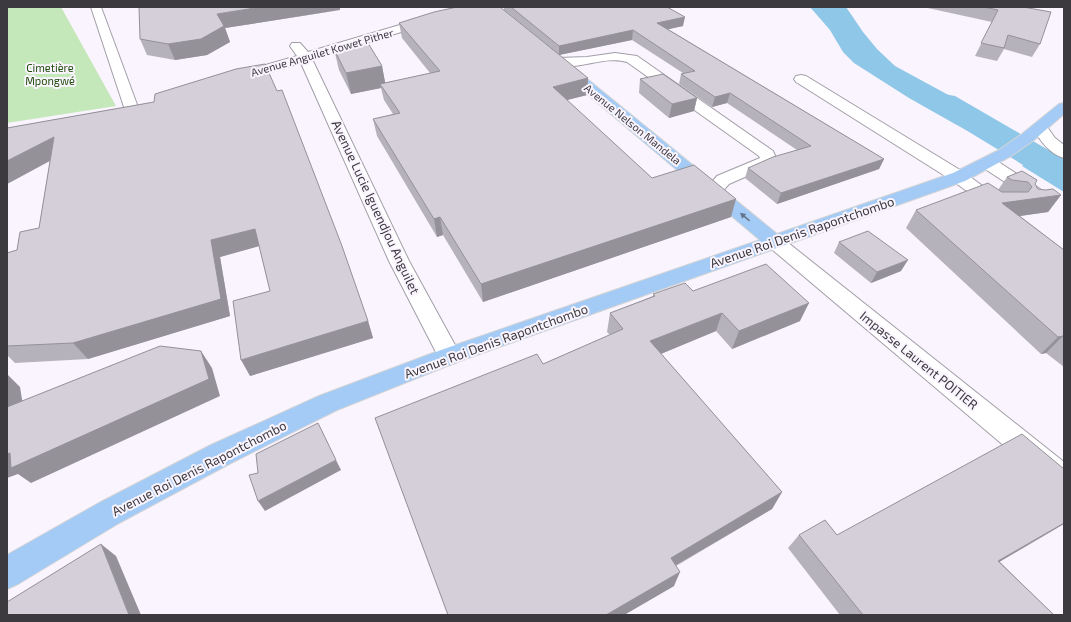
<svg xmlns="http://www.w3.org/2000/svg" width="1071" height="622" font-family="'Exo 2',sans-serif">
<rect width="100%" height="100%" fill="#f9f4fe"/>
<!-- green -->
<path fill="#c5e8ba" d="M7,7H61L116,106L7,123Z"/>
<!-- water -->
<g fill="#8ec7e8">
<path d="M810,7H846L863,32L877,49L895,66L1011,129L989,142L955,124L909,98L854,63L843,52L830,30Z"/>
<path d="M1045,150L1064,160V192L1022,166Z"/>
</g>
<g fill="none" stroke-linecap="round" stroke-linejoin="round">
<!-- river -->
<path fill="#8ec7e8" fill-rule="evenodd" d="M944,94L955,96L1064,159V185L1051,182L933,110L929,103L933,96Z"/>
<!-- minor casing -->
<g stroke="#a29ea7" stroke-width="2">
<g id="minor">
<path d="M91,7H101L139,110L137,113L132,114L127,113L125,110Z"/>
<path d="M461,7H478L477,9L312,59L409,261L461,356L457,362L449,365L441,362L389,261L301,63L239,81L234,80L232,77L234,74L297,56L290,46L292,43H300L308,52Z"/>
<path d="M615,53L637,56L773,151L776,158L772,165L729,184L720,194L714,195L708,194L705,190L717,176L760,158L759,156L627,62C605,55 578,71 553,65L552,62L553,59L558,58L587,57Z"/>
<path d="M801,75L806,76L965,173L1000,199L1006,200L1009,204L1006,208L1000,209L990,208L953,181L796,82L794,79L796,76Z"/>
<path d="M1040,122L1045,124L1055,138L1064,145V158C1049,154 1040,140 1032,127L1035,124Z"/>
<path d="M988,158L994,159L1040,189L1043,193L1040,197L1034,198L1028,197L982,167L980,163L982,159Z"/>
<path d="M775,236L782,238L1064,462V492L1054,488L768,246L765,242L768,238Z"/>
</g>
</g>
<!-- major casing -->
<g stroke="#d4d4d5" stroke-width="2">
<path id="major" d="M565,64L570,65L777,234L953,173L999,150L1022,134L1059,104L1064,103V114L1034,140L1011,156L965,181L457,362L337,410L231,463L119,523L18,584L7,589V555L99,503L211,445L319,396L441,350L760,240L560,71L558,68L560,65Z"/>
</g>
<!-- minor -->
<use href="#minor" fill="#fff" fill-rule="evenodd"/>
<!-- major -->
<use href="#major" fill="#a3cbf6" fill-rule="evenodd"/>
</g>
<!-- wall -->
<g fill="#b6b2bb">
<path d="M504,7H667L683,26L668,29L884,159L879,169L777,204L745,178L748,168L797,150L727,103L712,107L679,84L681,74L683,73L632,40L559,55L504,10Z"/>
<path d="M923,7H1023L1040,44L1032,57L1004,49L997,61L975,56L992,22Z"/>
<path d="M340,10L225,28L230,42L207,55L175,60L147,55L140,39Z"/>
<path d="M399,23L588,78L587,95L566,100L652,178L731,217L483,302L443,235L437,237L377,136L373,119L393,114L384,100L381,88L351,94L339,70L334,49L382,66L385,83L430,73L402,38Z"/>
<path d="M640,79L697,98L694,111L669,118L639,93Z"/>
<path d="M154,102L368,321L373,338L250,376L270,291L259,246L220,257L230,316L88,359L15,363L7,355V253L17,250L39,228L50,161L7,184V128Z"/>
<path d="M1007,177L1035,184L1038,189L1061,195L1048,212L1020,216L1064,250V367L1046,353L1041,354L906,228L916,210L998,190Z"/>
<path d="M839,242L901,271L871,283L834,253Z"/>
<path d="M693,291L800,321L732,349L716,331L661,354L782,492L772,509L676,566L674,586L624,615H448L375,418L543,364L610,335L607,332L610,313L653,296V294Z"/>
<path d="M799,535H837L1000,562L1054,615H840L788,548Z"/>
</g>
<!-- shaded-wall -->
<g fill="#949198">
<path d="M261,7H340V10L225,28L230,42L207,55L175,60L168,44L217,14Z"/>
<path d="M685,17L683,26L656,32L657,23Z"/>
<path d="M633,30L632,40L559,55V46Z"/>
<path d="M382,66L386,87L380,84L381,88L351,94L346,73Z"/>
<path d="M588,78L587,95L552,104L553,87Z"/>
<path d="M730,93L727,103L712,107L715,97Z"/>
<path d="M697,98L694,111L669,118L672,104Z"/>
<path d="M54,137L64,153L7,184V161Z"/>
<path d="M884,159L879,169L777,204L781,193Z"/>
<path d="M1061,195L1048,212L990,220L1002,203Z"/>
<path d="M736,199L731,217L483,302L481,284Z"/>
<path d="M440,217L443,235L437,237L434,219Z"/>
<path d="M255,229L263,245L220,257L230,316L88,359L73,343L211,240Z"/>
<path d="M908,260L901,271L871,283L877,272Z"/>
<path d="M809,303L800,321L732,349L739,331Z"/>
<path d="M722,313L716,331L646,360L650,341Z"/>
<path d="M368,321L373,338L250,376L241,360Z"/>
<path d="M1063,336L1046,353L1041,354L1058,337Z"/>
<path d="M201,351L212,368L220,396L31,483L18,474L7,478V454Z"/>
<path d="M7,374L20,387L26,424L7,407Z"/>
<path d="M336,460L341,470L265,511L258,501Z"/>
<path d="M782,492L772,509L664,572L671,558Z"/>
<path d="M1064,523V524L979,574L998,561Z"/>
<path d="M101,544L116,556L141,615H129Z"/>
<path d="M680,572L674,586L624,615H606Z"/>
</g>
<!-- building -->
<g fill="#d4cfd9" stroke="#949198">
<path d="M139,7H261L217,14L224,26L201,39L168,44L140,39Z"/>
<path d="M457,7H500L588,78L553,87L652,178L694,165L736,199L481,284L440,217L434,219L373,119L400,113L380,84L440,71L399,23L434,12Z"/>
<path d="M511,7H667L685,17L657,23L884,159L781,193L748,168L773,157L811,146L730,93L715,97L681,74L695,71L633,30L559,46Z"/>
<path d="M984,7H1023L1051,12L1040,44L1008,35L1004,48L981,43L998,10Z"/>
<path d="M368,43L382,66L346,73L334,49Z"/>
<path d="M265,64L277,91L282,90L342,246L368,321L241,360L233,301L270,291L255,229L211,240L221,299L73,343L7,346V253L17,250L20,232L39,228L54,137L7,161V128L154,102L155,94L236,69Z"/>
<path d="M663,74L697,98L672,104L640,79Z"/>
<path d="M1022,171L1037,180L1035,184L1038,189L1045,190L1053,189L1061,195L1002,203L1064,250V337L1063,336L1058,337L916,210L988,183L1002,192H1028L1032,187L1028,182L1012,180L1007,177Z"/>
<path d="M868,231L908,260L877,272L839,242Z"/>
<path d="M766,264L809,303L739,331L722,313L650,341L782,492L671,558L680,572L606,615H448L375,418L537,354L543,364L623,329L610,313L655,296L653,294L685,283L693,291Z"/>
<path d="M160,346L201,351L209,379L11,468L10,453L7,454V407Z"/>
<path d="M318,423L336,460L258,501L249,475L258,473L256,454Z"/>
<path d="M1022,434L1064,469V523L998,561L1054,615H863L799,535L825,520L837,535Z"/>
<path d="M101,544L129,615H7V602Z"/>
</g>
<!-- one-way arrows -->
<defs><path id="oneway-solid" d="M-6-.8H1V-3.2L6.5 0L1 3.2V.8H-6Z"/></defs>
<use fill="#657488" href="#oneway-solid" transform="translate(745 217) rotate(-140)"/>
<g text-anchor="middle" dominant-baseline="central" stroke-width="4" stroke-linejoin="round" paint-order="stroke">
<!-- far-street labels -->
<g font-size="11" fill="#3c3a3e" stroke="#f9f4fe">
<text transform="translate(322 52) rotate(-16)">Avenue Anguilet Kowet Pither</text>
<text transform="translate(633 124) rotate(39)">Avenue Nelson Mandela</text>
</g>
<!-- far-park labels -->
<g font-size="11" fill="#204d0c" stroke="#f9f4fe">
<text x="50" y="67">Cimetière<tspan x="50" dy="13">Mpongwé</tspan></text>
</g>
<!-- street labels -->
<g font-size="13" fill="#3c3a3e" stroke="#f9f4fe">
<text transform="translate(376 207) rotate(65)">Avenue Lucie Iguendjou Anguilet</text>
<text transform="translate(802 232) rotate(-19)">Avenue Roi Denis Rapontchombo</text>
<text transform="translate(496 341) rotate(-20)">Avenue Roi Denis Rapontchombo</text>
<text transform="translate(919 360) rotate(39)">Impasse Laurent POITIER</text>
<text transform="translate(199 468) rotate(-27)">Avenue Roi Denis Rapontchombo</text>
</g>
</g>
<!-- border -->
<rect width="1071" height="622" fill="none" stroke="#3c3a3e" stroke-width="16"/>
</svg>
